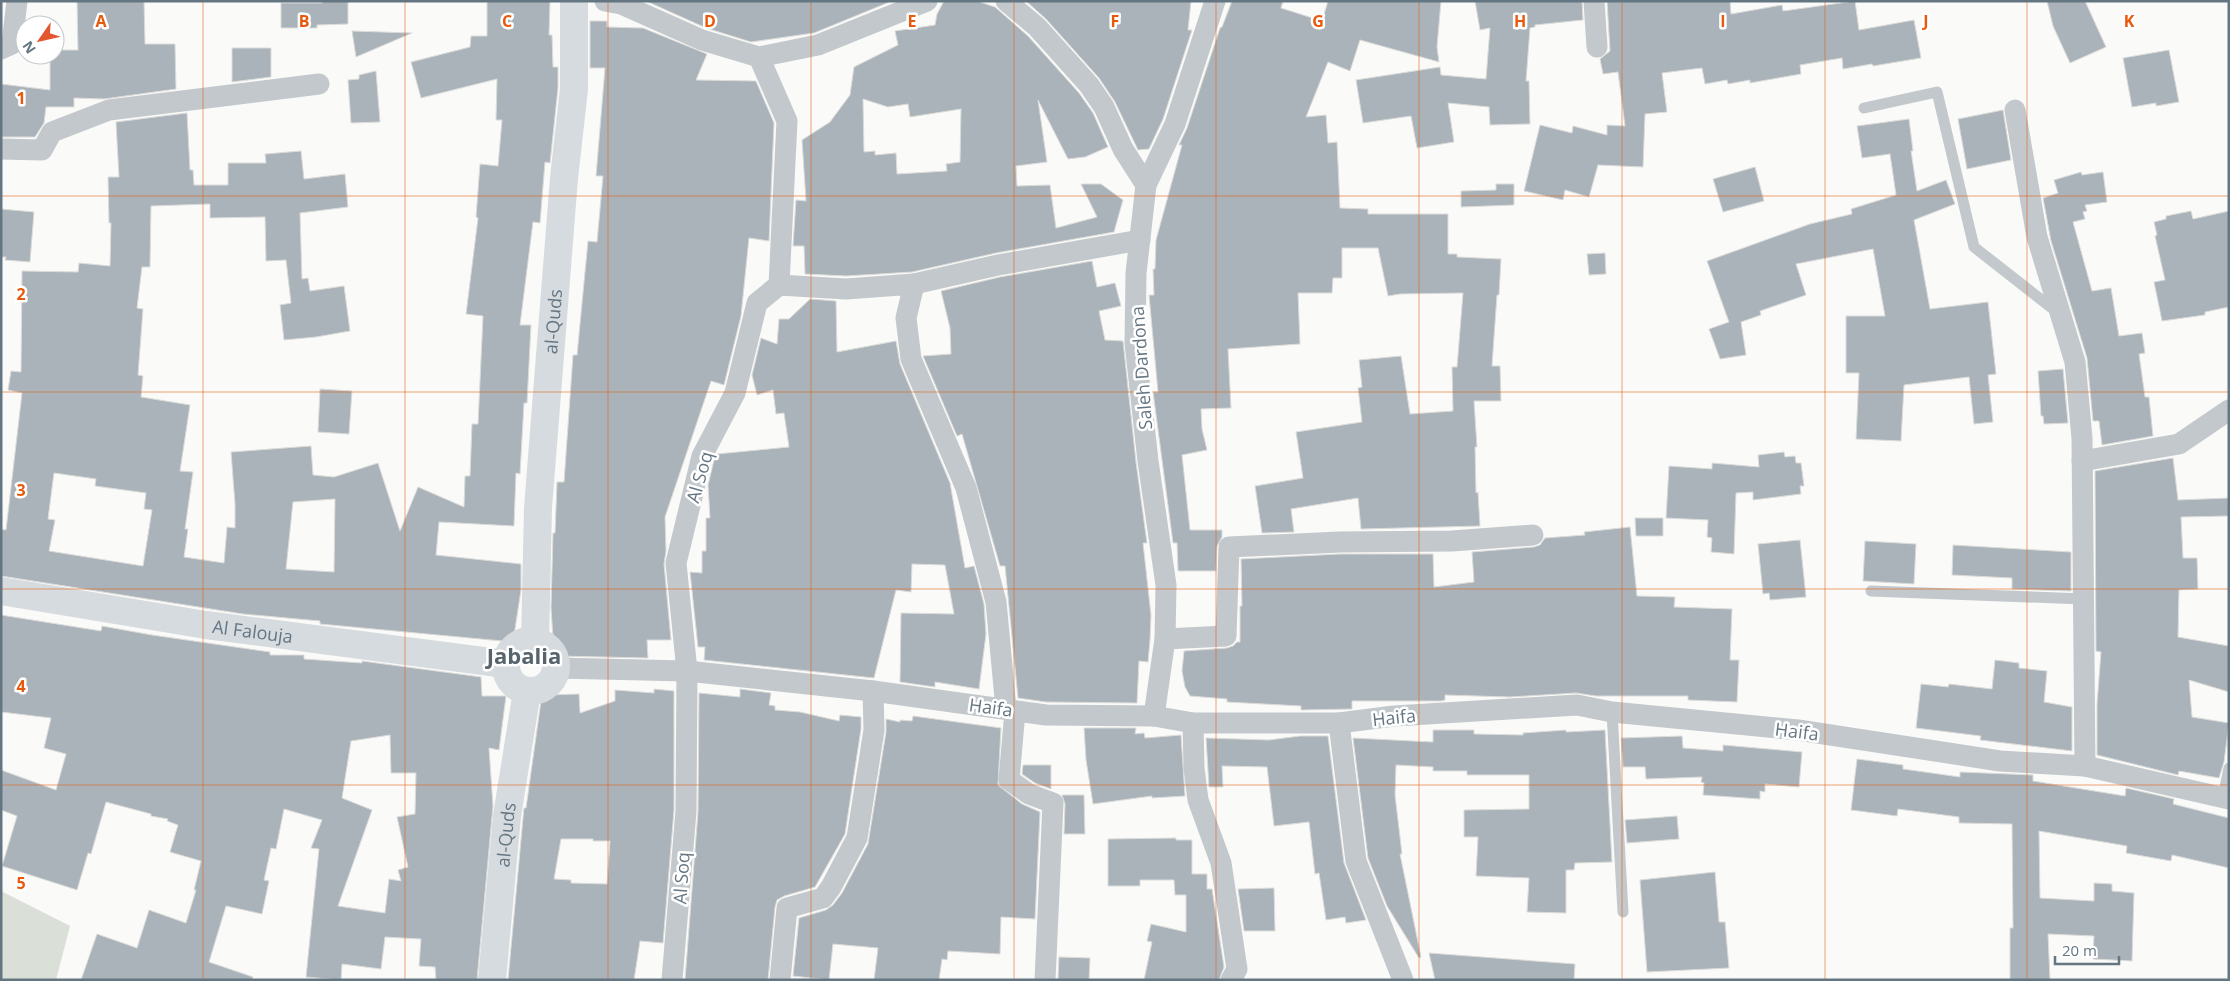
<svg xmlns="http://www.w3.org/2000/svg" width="2230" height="981" font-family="'Open Sans',sans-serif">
<rect width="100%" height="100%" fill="#fafaf8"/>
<!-- green -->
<path fill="#dadfd7" d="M1,891L70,926L56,980H1Z"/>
<!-- building -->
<g fill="#aab3b9" stroke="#dcdcda" fill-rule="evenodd">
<path d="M77,1H144L145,44H175L176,89L104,99L74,98V107H46L44,123L35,137H1V84L50,90V55H55V50H78Z"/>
<path d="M322,1H348V24L317,25V28H281V3H322Z"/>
<path d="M487,1H550L549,35H552L553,67H558V88L550,163L545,162L540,223L533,222L520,325H531L527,403H524L520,474L516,473L514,526L439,522L436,555L521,564V590L513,642L320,624V621L243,614L1,576V529L6,530L22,393L8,390L11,371L21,372L22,271L78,272L79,263L110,266L111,223H109L108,177H119L116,122L187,113L190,170H193L194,185H228V163H266L265,154L301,151L304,179L345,174L348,207L300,213L302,279L308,278L310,291L344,286L350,331L316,337L284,340L280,305L291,303L286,260L266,261L265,217L210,218V204L151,206L150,267H142L137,308L143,309L138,375L143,376L141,397L190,405L180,471L193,472L185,529H188L184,557L224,563L227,527L235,528V504L231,452L311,446L313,475L334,477L378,463L400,531L418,487L464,507L465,476H470L472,424H478L483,316L466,314L478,218L476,217L480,164L498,166L502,120H496L497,79L421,98L411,62L470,47L471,36H487ZM54,473L96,479L95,486L146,493L144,509L152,510L143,566L49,551L55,520L48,519ZM335,499L334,572L286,569L293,502Z"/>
<path d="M646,1H892L814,33L751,42L706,28Z"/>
<path d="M944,1H977L995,7L1028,36L1079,93L1093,113L1108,147L1085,157L1068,159L1038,100L1047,162L1016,166L1017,186L1050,185L1056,228L1097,217L1081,184H1101L1123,200L1114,232L996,253L912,272L846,276L805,274L804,246H793L796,200L806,201L802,140L830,122L850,95L854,67L898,45L895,31L935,25L937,14ZM863,99L888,107L908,104L910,117L961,109L960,162L946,164L947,171L897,174L896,153L875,155V151L864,152Z"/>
<path d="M1026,1H1191L1188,30H1192L1163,119L1149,149L1138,150L1115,102L1099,78L1046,19Z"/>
<path d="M1232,1H1283L1281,8L1322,21L1328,1H1441L1437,47L1439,62L1360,40L1350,71L1328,62L1306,117L1326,115L1328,143L1337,142L1340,208L1368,209V214H1448V254H1457V257L1501,259L1499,295H1497L1492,366H1500L1501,401H1474L1477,447H1475L1476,493L1478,492L1480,526L1361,529L1358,498L1291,509L1294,532L1262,533L1255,486L1303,478L1296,432L1362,422L1358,388L1362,387L1359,360L1401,356L1410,414L1453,411L1452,367H1457L1463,293L1400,294L1388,296L1378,248H1342V278H1333L1332,293H1298L1300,344L1228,349L1231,408L1201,409L1202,429L1207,450L1182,455L1190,530H1222V537L1217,546L1216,571H1178L1177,543H1173L1153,392H1158L1149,295H1154L1153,269H1155L1156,240L1182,145H1179L1187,128L1220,28L1222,27Z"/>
<path d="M1475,1H1582L1583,20L1535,25V27L1530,28L1526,81H1529L1530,124L1490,125L1489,107L1448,103L1454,142L1417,148L1411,116L1363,123L1356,80L1440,67L1441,75L1486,79L1490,28L1480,30Z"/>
<path d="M1607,1H1730L1731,14L1782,5L1783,11L1855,1L1859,30L1914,20L1921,58L1873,66L1872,64L1843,69L1842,58L1800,65L1801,74L1750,83V80L1728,84L1727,80L1705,84L1702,68L1662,73L1667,112L1645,114L1643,167L1598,165L1589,197L1565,190L1563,200L1524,191L1540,125L1572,133L1573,126L1607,135V125L1625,126L1618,72L1603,74L1600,59L1610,51Z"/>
<path d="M2047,1H2085L2106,47L2070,63L2053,26Z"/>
<path d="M590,21H607V27L643,28L707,54L696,80L756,81L774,123L769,241L749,238L741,316L724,385L711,381L665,517L666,551L664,564L671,640H647L648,658L557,656L554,653L551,608L553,533H555L557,482H564L573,355H577L588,241L597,242L603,176H596L605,68H590Z"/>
<path d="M352,31L412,33L356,57Z"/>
<path d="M232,48H271V77L232,82Z"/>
<path d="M2169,50L2179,102L2156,106V103L2132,107L2123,58Z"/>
<path d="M376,71L380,122L351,123L348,80L359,79V75Z"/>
<path d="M2003,110L2011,160L1967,169L1958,119Z"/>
<path d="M1909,119L1913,151H1911L1917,191L1946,180L1955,204L1914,220L1930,309L1988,302L1996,374L1988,375L1993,422L1974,424L1969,377L1904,385L1901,441L1856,439L1859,373H1846V316H1885L1873,249L1796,264L1806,295L1760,311L1761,315L1741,322L1746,355L1720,359L1709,329L1729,322L1707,261L1810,224L1852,214L1851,209L1896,195L1890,154L1862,158L1857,126Z"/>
<path d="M1755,167L1764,201L1723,212L1713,179Z"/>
<path d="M2081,172L2082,175L2103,172L2107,202L2085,205L2087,211L2083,212L2085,219L2073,222L2092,291L2111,288L2119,336L2142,333L2145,353L2139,354L2145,397H2149L2153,436L2102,445L2099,421H2093L2087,358L2051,241L2043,198L2058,193L2054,180Z"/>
<path d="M1496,184H1514V205L1461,207V191L1496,190Z"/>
<path d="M1,209L34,212L30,262L5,260L6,257H1Z"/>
<path d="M2191,211L2193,219L2229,211V307L2205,312V315L2162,321L2154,282L2165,280L2155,236L2157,235L2154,222L2166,219V216Z"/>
<path d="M1605,253L1606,274L1589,275L1587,254Z"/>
<path d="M1092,261L1097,287L1115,283L1121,306L1099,311L1105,340L1123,341L1136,462L1147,543H1143L1151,615L1150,640L1148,662L1139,661L1137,703L1046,702L1018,698L1005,566H1000L962,434L957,436L923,356L951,354L950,328L941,291L1000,277Z"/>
<path d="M810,299L836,301L837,352L896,341L900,364L950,483L965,568L974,566L984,604L986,634L979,689L935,682V687L900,682L901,613L954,614L945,565L912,564L911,592L896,590L874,678L704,660L705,647H698L690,572L702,573V551H706V518H710L708,485L714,460L717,454L789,447L784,413L776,414L773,390L757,395L752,375L761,338L777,344L779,319H789Z"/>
<path d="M2063,369L2068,423L2044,424L2043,416H2041L2038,371Z"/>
<path d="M320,389L352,391L349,434L318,432Z"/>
<path d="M1784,452L1785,457L1795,456L1796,463H1801L1804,486H1800L1801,494L1753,500V492L1736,493L1734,554L1711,552L1712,538L1707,537L1708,520L1666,518L1669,466L1712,469V463L1759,467L1758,455Z"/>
<path d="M2173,458L2178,500L2229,498V516L2181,517L2183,558H2197L2198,589L2179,590L2178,637L2229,646V692L2189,680L2192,717L2229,723L2224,762L2219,778L2179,771L2178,775L2097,755V704L2101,652L2096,651L2095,471Z"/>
<path d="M1635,518H1663V536H1636Z"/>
<path d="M1630,527L1637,596L1675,597L1674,607L1732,609L1730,660H1739L1737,702L1688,700V696H1596L1576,693L1510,697L1445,695V700L1441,701H1352V709L1301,710V706L1227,702V699L1190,696L1185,687L1182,671L1184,651L1227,648L1233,646L1237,642H1240V606H1242L1241,559L1340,554H1433L1434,587L1474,582L1472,552L1534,547L1540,545L1545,538L1585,535L1584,532Z"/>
<path d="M1800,540L1806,597L1770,600L1769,593L1763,594L1758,544Z"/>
<path d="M1865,541L1916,544L1914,584L1863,581Z"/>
<path d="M1953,545L2071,552V591L2012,589V578L1952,575Z"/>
<path d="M1,615L101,631L102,626L152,635L270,652V655H304V659L362,663V661L481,677L482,696H506L499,750L489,748L493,806L477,980H436L435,967L419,966L421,939L385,937L381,969L342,964L341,980L306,977L319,849L311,848L322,820L284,809L276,849L271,848L264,880L269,881L262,914L226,906L209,962L253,977L252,980H81L97,934L137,948L149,910L186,923L196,890H194L201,861L170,852L178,825L167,821L168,819L151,816V814L106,802L91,854L88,853L77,890L2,866L17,816L1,810V770L56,790L66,754L44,748L51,718L1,712ZM390,735L391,773H416L415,814L397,817L408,867L398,870L401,881L389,879L385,913L338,906L372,810L342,798L351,741Z"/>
<path d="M1995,660L2019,663V668L2047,671L2044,702L2072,707V751L1980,740L1981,736L1916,728L1921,684L1948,687L1949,684L1992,689Z"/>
<path d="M654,689L674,691V810L663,943L640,941L634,980H508L523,818L524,808H526L541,701L543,702L546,695L579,694L580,713L615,701V690L654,693ZM561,839H593V841H610L607,884L571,883V880L554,879Z"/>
<path d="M740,689L771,693L769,705L775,706V710L800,712L839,721L840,715L861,717V729L845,834L815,887L784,896L777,900L775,907L768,980H685L698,812L699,693L740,697Z"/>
<path d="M913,716L1001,728L998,785L1022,804L1040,812L1035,919L1001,917L1000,954L948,951L947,960L942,959L939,980H874L878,948L833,944L829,980L793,976L799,918L826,910L833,905L842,893L868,844L886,732V719L900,722V720L912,721Z"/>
<path d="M1084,728H1136L1135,734L1144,733L1145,738L1181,735L1185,796L1152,798V796L1093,804L1086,760Z"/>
<path d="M1433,730H1474V734L1523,735V733L1566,730V732L1605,730L1612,862L1575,863L1574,870H1566V913L1527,912L1529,878L1476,876L1478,837H1464V810L1529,809V775H1467V771H1433V767L1396,765L1395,795L1402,854H1400L1421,957L1419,958L1387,906L1368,858L1353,738L1433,742Z"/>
<path d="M1300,736H1328L1344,863L1366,920L1346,923L1345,917L1326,920L1319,873L1315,874L1309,822L1274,826L1267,767L1222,766L1223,787H1209L1206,738L1269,740Z"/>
<path d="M1682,736L1683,748L1723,751V745L1802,752L1799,787L1765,784V792L1760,791V799L1703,795L1704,783L1701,782L1702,777L1646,779L1645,767H1623L1621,738Z"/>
<path d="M1857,759L1903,765V769L1960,777V772L2033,775V781L2125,796L2126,788L2174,799L2173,804L2229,818V868L2172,855L2171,861L2126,853L2127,846L2039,831L2040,898L2094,901V883L2112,884V891L2134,893L2132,961L2093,959L2094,936L2048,934L2050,980H2010V928H2013L2012,824L1959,823V817L1898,809L1897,816L1851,810Z"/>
<path d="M1023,765H1051V789L1035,783L1022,774Z"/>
<path d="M1062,795H1084L1085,834H1064L1065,804Z"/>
<path d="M1677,816L1679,839L1627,843L1625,820Z"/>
<path d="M1176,838V840H1192V874H1207V889H1212L1224,967L1219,980H1144L1152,942L1147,941L1151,924L1186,932V895H1175L1174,880H1140V886H1108V839Z"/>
<path d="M1715,872L1719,922H1725L1729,968L1647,972L1640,880Z"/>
<path d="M1274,888L1275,931H1244L1238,889Z"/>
<path d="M1429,953L1575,964L1574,980H1435Z"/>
<path d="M1059,957L1090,958L1089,980H1058Z"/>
</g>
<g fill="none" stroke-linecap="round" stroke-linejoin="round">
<!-- lane -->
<g stroke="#c3c8cc" stroke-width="11">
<path d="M1864,108L1937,92L1974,247L2057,312"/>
<path d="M1871,591L2084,599"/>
<path d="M1612,712L1623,912"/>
<path d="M2223,797L2229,768"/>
</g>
<!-- street -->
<g stroke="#c3c8cc" stroke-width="21">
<path d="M605,1L621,4L702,40L759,57"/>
<path d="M1006,1L1037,27L1089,85L1104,107L1123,149L1146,185"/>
<path d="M1594,1L1597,47"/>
<path d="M1,49L12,44L17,1"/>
<path d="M2015,110L2037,237L2075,362L2082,438L2085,766"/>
<path d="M1,149L42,150L52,132L109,110L319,84"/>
<path d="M914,284L998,265L1140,240"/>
<path d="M779,285L846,289L914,284L906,318L911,359L966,488L996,602L1006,709"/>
<path d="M2082,461L2179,444L2229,410"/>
<path d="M1165,639L1226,636L1229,547L1340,542L1452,541L1533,535"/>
<path d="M555,668L687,671L873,691L1046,715L1154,716L1193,723H1339L1394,716L1577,705L1612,712L1798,730L2000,761L2085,766L2229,799"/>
<path d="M1015,711L1009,780L1029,794L1053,803L1045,980"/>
<path d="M1154,716L1165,639L1166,585L1148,461L1135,343L1136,273L1146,185L1175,124L1215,1"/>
<path d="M1193,723L1194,768L1198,800L1221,863L1237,969L1231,980"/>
<path d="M1339,723L1356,861L1403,980"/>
<path d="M672,980L686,811L687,671L676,563L702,456L735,393L757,303L779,285L787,121L759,57L818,45L927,1"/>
<path d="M780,980L787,908L823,898L831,887L857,838L874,730L873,691"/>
</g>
<!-- secondary -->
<g stroke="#d6dbdf" stroke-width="28">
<path id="s1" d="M1,591L206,625L506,664"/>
<circle cx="531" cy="666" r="25"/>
<path id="s2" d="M535,642L538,508L564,178L574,89V1"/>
<path id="s3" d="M492,980L507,816L527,691"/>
</g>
</g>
<!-- grid -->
<path fill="none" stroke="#e8590c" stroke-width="1" stroke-opacity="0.55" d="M203,1V980M405,1V980M608,1V980M811,1V980M1014,1V980M1216,1V980M1419,1V980M1622,1V980M1825,1V980M2027,1V980M1,196H2229M1,392H2229M1,589H2229M1,785H2229"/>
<g text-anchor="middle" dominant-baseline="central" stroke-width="5" stroke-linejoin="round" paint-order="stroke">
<!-- street labels -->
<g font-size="18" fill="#657683" stroke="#fff">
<text stroke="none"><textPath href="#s2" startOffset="321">al-Quds</textPath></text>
<text transform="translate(1141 368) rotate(-94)">Saleh Dardona</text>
<text transform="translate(699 477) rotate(-74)">Al Soq</text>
<text stroke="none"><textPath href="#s1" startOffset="255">Al Falouja</textPath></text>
<text transform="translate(991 707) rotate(8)">Haifa</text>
<text transform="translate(1394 717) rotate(-6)">Haifa</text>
<text transform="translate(1797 731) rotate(7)">Haifa</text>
<text stroke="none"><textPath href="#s3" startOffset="146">al-Quds</textPath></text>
<text transform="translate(681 878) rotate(-86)">Al Soq</text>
</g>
<!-- district labels -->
<g font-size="22" font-weight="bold" fill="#57646e" stroke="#fff">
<text x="524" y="655">Jabalia</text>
</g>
</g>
<g font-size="16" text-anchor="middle" font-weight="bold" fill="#e8590c" stroke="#fff" stroke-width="5" stroke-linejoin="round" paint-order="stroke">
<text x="101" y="27">A</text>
<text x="304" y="27">B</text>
<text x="507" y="27">C</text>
<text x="710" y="27">D</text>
<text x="912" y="27">E</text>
<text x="1115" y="27">F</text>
<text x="1318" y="27">G</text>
<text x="1520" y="27">H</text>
<text x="1723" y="27">I</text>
<text x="1926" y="27">J</text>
<text x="2129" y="27">K</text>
<text x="21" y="104">1</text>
<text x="21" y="300">2</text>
<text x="21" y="496">3</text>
<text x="21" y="692">4</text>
<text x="21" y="889">5</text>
</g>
<!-- border -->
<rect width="2230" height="981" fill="none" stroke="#657683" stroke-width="5"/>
<!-- north arrow -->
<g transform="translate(40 40) rotate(236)"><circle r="24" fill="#ffffff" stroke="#c1c8cd"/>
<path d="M0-4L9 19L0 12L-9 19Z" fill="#e4572e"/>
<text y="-8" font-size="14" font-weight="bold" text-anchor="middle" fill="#657683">N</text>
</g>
<!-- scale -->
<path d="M2055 956v8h64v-8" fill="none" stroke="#657683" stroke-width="2.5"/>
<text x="2062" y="956" font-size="15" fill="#657683" stroke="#ffffff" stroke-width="4" paint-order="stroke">20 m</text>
</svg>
